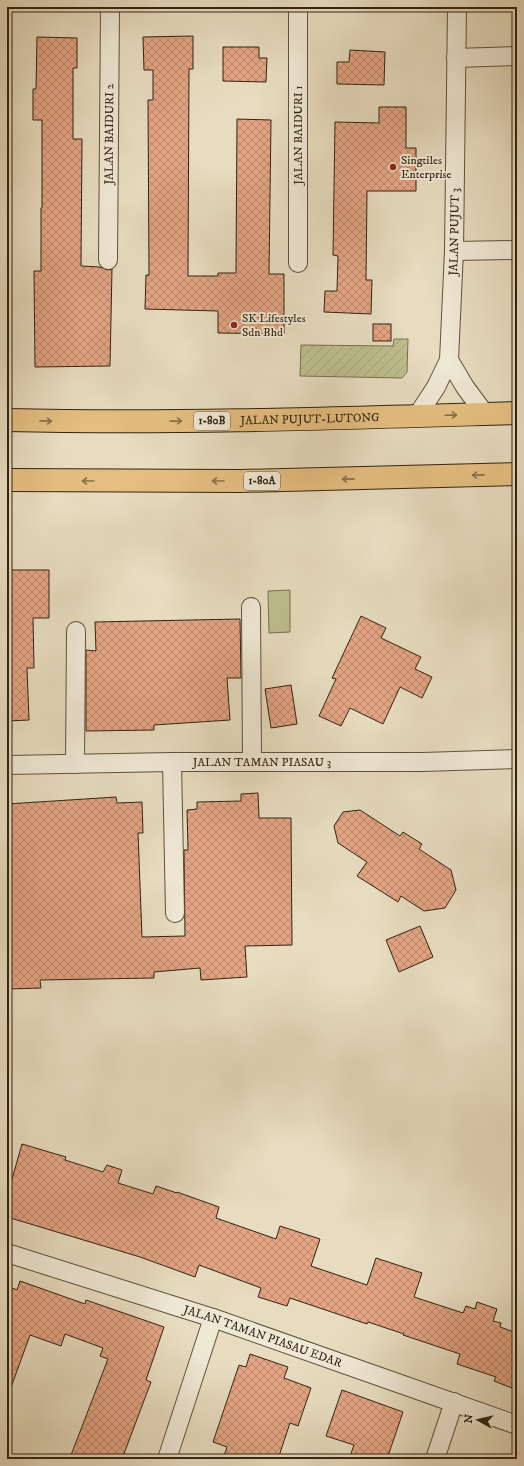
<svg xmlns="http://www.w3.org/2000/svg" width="524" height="1466" font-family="'IM FELL DW Pica',serif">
<defs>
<pattern id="garden-furrows" width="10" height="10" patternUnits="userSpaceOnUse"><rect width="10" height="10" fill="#bdbe8d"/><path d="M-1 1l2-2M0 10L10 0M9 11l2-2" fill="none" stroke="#a3a379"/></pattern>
<pattern id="building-cross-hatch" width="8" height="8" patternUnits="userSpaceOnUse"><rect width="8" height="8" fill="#e4a584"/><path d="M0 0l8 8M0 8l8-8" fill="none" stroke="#b9866b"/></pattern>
</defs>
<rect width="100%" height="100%" fill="#e7dcbf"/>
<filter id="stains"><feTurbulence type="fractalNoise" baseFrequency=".005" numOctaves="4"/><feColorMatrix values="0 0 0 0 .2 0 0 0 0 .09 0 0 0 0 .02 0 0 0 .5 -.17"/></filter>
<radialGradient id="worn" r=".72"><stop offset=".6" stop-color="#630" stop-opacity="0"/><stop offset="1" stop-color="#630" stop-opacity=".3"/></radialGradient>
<!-- garden -->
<path fill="url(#garden-furrows)" stroke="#78704e" d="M394,339H408L407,372L402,378L300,376L301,345L393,346Z"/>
<!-- pitch -->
<path fill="#bdbe8d" stroke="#78704e" d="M290,590V632L269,633L268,591Z"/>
<!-- building -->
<g fill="url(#building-cross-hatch)" stroke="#322310">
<path d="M193,36V69H189L188,276H218V273H236L237,119L271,120L269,274H284V334L218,333V311L145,309L146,275H149L148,100H153V70H144L143,37Z"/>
<path d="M37,37L77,38V68H73V139H82L81,266L100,267L108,270L112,269L110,366L35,367L34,271H41V208H42V120H33V89H36Z"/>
<path d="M223,47H259V58H267L266,82L223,81Z"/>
<path d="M350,50L385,52L384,85L337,84V62H349Z"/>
<path d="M379,107H406V148H416V191H367L366,280H372L371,314L324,312L325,291H337L338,256L333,255L335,122L379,123Z"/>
<rect x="373" y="324" width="18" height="17"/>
<path d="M7,570H49V618H33L34,668H27L29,720L7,721Z"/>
<path d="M361,616L386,628L381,638L421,657L415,669L432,677L422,698L400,687L383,724L350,708L341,726L319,716L336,679L332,678Z"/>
<path d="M240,619L241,678H227L230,720L154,725V730L86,731V650L96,651L95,622Z"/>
<path d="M291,685L297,724L271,728L265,689Z"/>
<path d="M258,793L259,818H291L292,945L245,946L247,977L201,980L200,968L154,972V978L40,980L41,988L7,989V804L116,797L117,803L142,802L143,833H138L142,937L185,936L184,850H188L187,810L197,809V802L241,801V794Z"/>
<path d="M360,810L400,836L403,832L422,844L419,849L451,870L456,890L445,908L424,911L401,896L398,902L357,876L367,862L338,843L334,826L343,812Z"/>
<path d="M420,926L433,957L399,972L386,940Z"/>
<path d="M22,1144L66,1157L65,1160L103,1172L107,1165L122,1170L118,1183L153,1194L156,1186L177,1193V1192L219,1207L216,1218L276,1239L280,1226L320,1239L311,1266L367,1285L376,1258L422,1273L414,1297L463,1313L466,1306L475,1309L477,1302L497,1309L493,1321L501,1323L500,1327L517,1333V1390L494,1381L496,1377L457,1364L460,1354L403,1335L404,1334L368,1322L367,1324L290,1298L287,1306L258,1297L261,1288L199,1265L195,1277L140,1257L7,1217V1186H10Z"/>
<path d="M20,1281L85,1304L86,1300L164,1327L146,1380L151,1382L122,1459H82L71,1455L108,1359L100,1356L103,1348L65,1334L61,1346L30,1335L9,1393H7V1286L17,1290Z"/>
<path d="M250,1354L288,1367L284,1378L311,1388L298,1426L290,1423L278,1459H223L227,1447L213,1442L239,1365L246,1367Z"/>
<path d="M342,1390L403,1412L387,1459H349L354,1445L326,1436Z"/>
</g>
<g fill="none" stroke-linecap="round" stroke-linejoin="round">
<!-- street casing -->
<g stroke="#5f513c" stroke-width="20">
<g id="street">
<path d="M456,58L517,56"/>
<path d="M454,251L517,250"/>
<path id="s1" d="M108,260L110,7"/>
<path d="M298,263V7"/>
<path d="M449,360L465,387L485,414"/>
<path id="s2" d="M417,416L436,387L449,360L454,251L457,7"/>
<path d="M251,607L252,762"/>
<path d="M172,762L175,913"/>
<path d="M75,764L76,631"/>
<path id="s3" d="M7,765L172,762H423L517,759"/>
<path id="s4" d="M7,1253L213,1318L517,1425"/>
<path d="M167,1459L213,1318"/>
<path d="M435,1459L454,1402"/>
</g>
</g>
<!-- highway casing -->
<g stroke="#322310" stroke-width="24">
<g id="highway">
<path id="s5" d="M7,420C177,424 347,418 517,413"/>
<path d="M7,480L241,481L517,474"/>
</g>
</g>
<!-- street -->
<use href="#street" stroke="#efe8d5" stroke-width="18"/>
<!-- highway -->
<use href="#highway" stroke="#e4be80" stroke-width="22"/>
</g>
<!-- one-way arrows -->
<defs><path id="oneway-shaft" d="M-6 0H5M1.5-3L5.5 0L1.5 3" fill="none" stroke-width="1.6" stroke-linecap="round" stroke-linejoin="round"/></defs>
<g stroke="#8b7048">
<use href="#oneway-shaft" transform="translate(451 415) rotate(-2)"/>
<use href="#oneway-shaft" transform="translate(46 421) rotate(1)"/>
<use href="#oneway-shaft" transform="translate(176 421) rotate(-1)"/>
<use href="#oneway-shaft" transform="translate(478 475) rotate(179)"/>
<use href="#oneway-shaft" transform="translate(348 479) rotate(179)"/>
<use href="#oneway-shaft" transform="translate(88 481) rotate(-180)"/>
<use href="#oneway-shaft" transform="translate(218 481) rotate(-180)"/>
</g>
<!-- markers -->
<g fill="#8f2418" stroke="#efe8d5" stroke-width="1.5">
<circle cx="393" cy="167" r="4"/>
<circle cx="234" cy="325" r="4"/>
</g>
<g text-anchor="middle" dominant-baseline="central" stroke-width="4" stroke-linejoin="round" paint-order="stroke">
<!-- shield labels -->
<g fill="#efe8d5" stroke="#6b5e4b" stroke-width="1">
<rect x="194" y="412" width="36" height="18" rx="3"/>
<rect x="244" y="472" width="36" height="18" rx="3"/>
</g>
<g font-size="11" font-weight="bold" fill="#322310">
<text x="212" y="421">1-80B</text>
<text x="262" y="481">1-80A</text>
</g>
<!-- street labels -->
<g font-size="12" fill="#322310" stroke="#efe8d5">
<text stroke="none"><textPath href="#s1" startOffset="126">JALAN BAIDURI 2</textPath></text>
<text transform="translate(298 135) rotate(-90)">JALAN BAIDURI 1</text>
<text stroke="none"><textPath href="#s2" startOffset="193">JALAN PUJUT 3</textPath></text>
<text stroke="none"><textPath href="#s5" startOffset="303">JALAN PUJUT-LUTONG</textPath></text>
<text stroke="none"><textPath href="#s3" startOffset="255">JALAN TAMAN PIASAU 3</textPath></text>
<text stroke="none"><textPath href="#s4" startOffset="269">JALAN TAMAN PIASAU EDAR</textPath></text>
</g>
<!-- poi labels -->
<g font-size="12" fill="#322310" stroke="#efe8d5" text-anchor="start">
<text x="401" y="160">Singtiles<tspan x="401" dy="14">Enterprise</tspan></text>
<text x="242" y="318">SK Lifestyles<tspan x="242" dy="14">Sdn Bhd</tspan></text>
</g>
</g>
<!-- margin -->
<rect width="524" height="1466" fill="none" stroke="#e7dcbf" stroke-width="24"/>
<rect x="8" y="8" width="508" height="1450" fill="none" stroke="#322310" stroke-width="2"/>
<rect x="12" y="12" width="500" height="1442" fill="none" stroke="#322310"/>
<!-- north arrow -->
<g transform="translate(478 1420) rotate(278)" stroke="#efe8d5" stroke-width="3" paint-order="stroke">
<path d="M0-3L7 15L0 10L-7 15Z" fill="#322310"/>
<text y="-6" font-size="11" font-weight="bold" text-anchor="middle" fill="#322310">N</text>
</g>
<rect width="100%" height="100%" filter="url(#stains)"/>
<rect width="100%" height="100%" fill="url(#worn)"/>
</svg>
